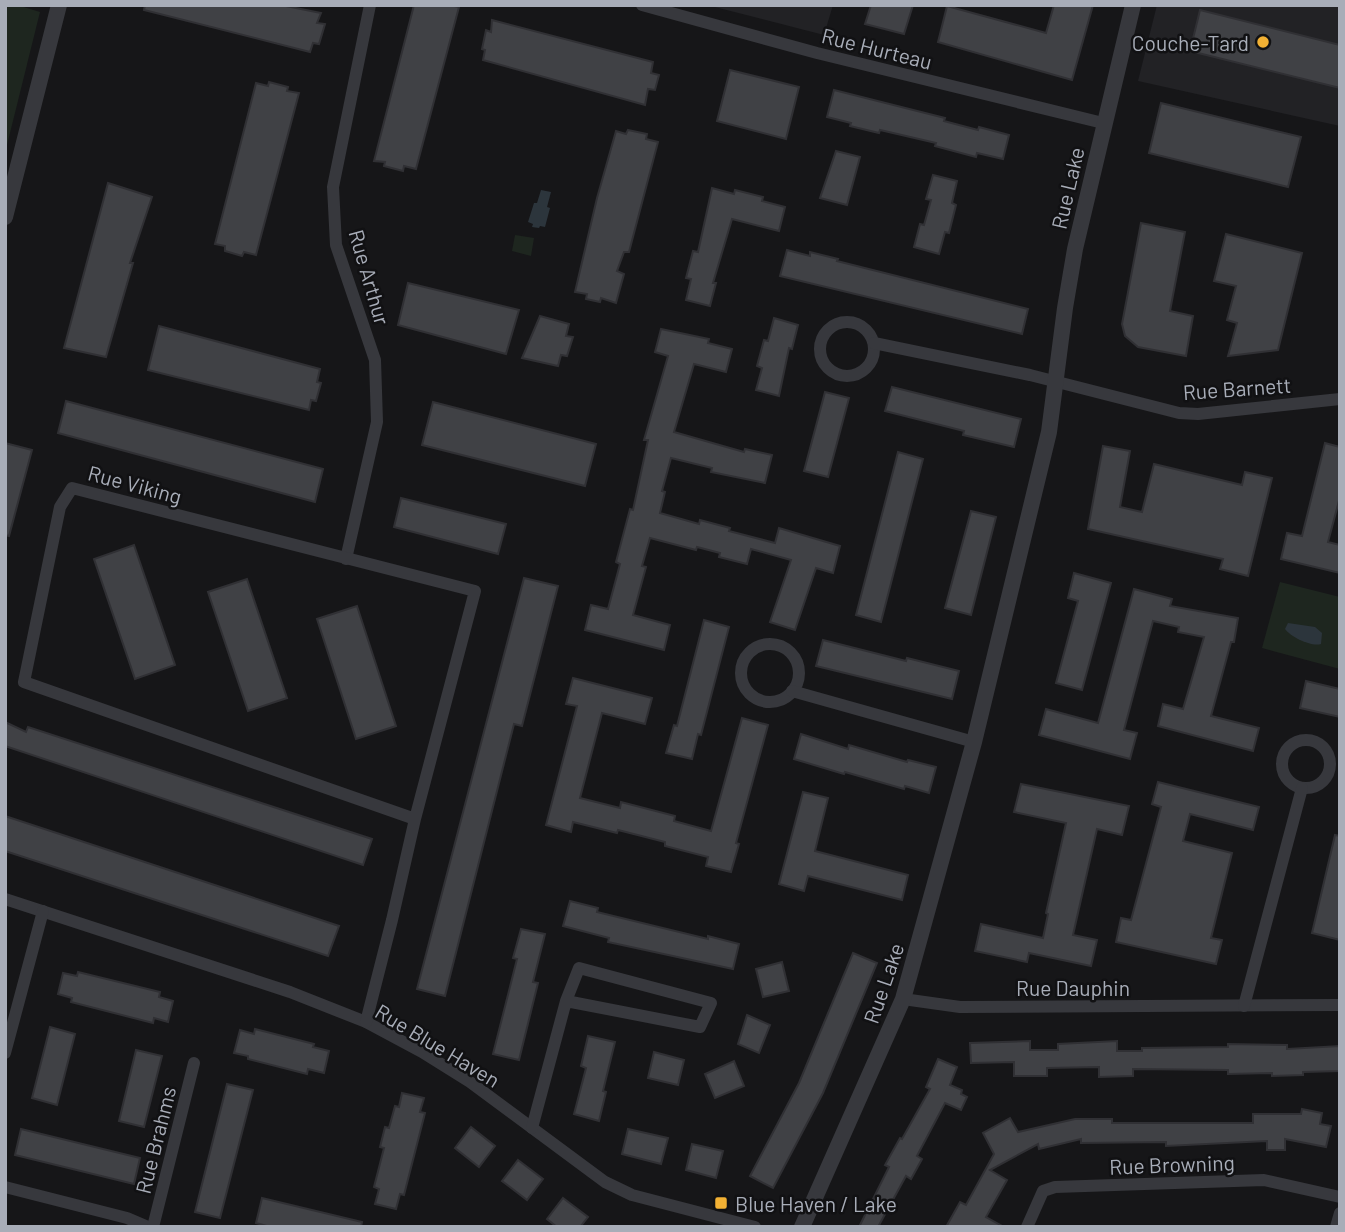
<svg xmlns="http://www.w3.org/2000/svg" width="1345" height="1232" font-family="Barlow,sans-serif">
<rect width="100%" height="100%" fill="#161618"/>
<!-- built -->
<g fill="#222225">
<path d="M707,5H833L824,35Z"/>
<path d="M1157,5H1340V126L1138,81Z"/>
</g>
<!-- green -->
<g fill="#1e261f">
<path d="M5,5H17L40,12L5,153Z"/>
<path d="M515,235L534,238L531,256L512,251Z"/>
<path d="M1280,582L1340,597V669L1262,648Z"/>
</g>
<!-- water -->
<g fill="#2c353c">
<path d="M541,190L551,192L547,207L550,208L545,227L540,226L539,228L532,227L533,224L528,222L534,203H537Z"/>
<path d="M1288,623L1315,627L1322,633L1321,644C1311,647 1291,637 1285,629Z"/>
</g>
<!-- building -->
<g fill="#404145" stroke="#303034" stroke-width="2">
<path d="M145,5H281L321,13L317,23L325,24L319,44L313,43L310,52L144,10Z"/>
<path d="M414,5H450L459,7L416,169L404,166L403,171L384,166L385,162L374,161Z"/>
<path d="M871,5H913L904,34L865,24Z"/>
<path d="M1054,5H1093L1072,80L938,42L947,6L1046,33Z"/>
<path d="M1200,10L1340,45V88L1190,51Z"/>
<path d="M492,20L653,62L651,73L659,75L655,90L648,89L645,105L483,60L485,50L482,49L486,30L491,32Z"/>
<path d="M730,70L799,87L786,139L717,121Z"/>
<path d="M269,82L288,87L287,91L299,93L256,255L244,252L242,256L225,251V246L215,244L256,83L268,86Z"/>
<path d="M834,90L945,118L944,121L978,130L979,127L1009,135L1003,159L977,153L976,157L935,146L936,143L880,130L879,133L850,126L851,123L827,117Z"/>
<path d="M1161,103L1301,137L1288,187L1149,153Z"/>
<path d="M628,130L647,134L646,139L658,142L629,252H624L617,271L624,274L616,303L601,298L600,302L586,299L587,294L575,292L597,198L616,131L626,134Z"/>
<path d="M836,151L860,157L847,205L820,198Z"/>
<path d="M933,175L957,181L952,203L956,205L949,233L945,232L939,254L914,247L920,224L924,225L931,200L926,199Z"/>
<path d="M108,183L152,197L130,263H133L106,357L64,348Z"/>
<path d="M712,188L734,194L735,190L763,197L762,201L785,207L779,231L732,219L713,283H716L710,306L686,300L691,279L686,278L693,251L698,252Z"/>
<path d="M1141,223L1185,232L1170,311L1193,316L1186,356L1138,347L1125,336L1122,324Z"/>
<path d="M1226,234L1302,253L1278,350L1228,356L1237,323L1227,320L1236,286L1214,281Z"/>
<path d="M787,250L810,256V252L838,259L837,261L1028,309L1022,334L780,276Z"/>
<path d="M408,283L519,310L506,354L398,325Z"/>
<path d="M540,316L569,324L566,336L573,337L567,356L561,355L558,366L522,358Z"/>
<path d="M774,318L798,325L792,349L789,348L779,396L756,390L762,368L757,366L764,340L768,341Z"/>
<path d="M159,326L320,369L317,382L321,383L316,401L311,400L309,410L148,370Z"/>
<path d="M661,329L709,339L708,343L732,349L726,372L694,364L674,432L744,452L745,449L772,455L765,483L711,472L712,468L671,458L662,491L665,492L660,513L699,524L700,520L730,528L729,531L775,543L779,528L840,546L833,573L816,568L795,630L770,622L791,560L751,549L747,564L719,557L720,553L697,547L696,550L650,538L642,566L646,567L633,615L670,625L664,650L585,630L591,605L608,609L620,564L616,562L630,509L633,510L648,440H644L668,356L655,352Z"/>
<path d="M892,387L1021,419L1014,447L963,435L964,431L885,411Z"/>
<path d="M825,392L849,398L828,477L804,471Z"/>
<path d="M66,401L323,469L315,502L58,433Z"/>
<path d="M433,402L596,444L585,486L422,445Z"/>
<path d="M5,443L32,450L9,536L5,535Z"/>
<path d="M1325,443L1340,447V497L1328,542L1340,545V573L1281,559L1287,533L1302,536Z"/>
<path d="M1103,446L1130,451L1120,507L1142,512L1154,464L1242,485L1245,472L1272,478L1248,576L1220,569L1223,559L1088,529Z"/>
<path d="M898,452L923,459L881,622L856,615Z"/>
<path d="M401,498L506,524L498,554L394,527Z"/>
<path d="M971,511L996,517L971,615L945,608Z"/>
<path d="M134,545L175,665L135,679L94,559Z"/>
<path d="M1074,573L1111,583L1082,690L1056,683L1078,601L1068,598Z"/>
<path d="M524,578L558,586L522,726L514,724L445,996L417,989Z"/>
<path d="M247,579L287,698L248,711L208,592Z"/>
<path d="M1134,589L1172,599L1170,606L1238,618L1234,642H1231L1211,716L1259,728L1253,751L1158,726L1163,704L1183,709L1204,637L1178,632L1179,627L1153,621L1124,730L1137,733L1130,759L1039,735L1046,709L1098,723Z"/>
<path d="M357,606L396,726L356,739L317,619Z"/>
<path d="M704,620L729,627L701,735L698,734L692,759L666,753L674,725L677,726Z"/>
<path d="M823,640L906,661L907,658L959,671L952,699L816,666Z"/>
<path d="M573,678L652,698L645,724L602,713L580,798L620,808L621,802L675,816L674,821L711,831L742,718L768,725L736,843L739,844L731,872L706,866L708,857L665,846V842L618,830L617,833L573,822L571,832L546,825L577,706L566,704Z"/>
<path d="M1306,681L1340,689V717L1300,708Z"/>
<path d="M5,722L26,732L28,727L372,839L363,865L5,746Z"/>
<path d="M801,734L848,749L849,745L907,762L908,760L936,767L929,793L905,786L904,789L845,772L844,774L794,759Z"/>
<path d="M1158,782L1259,807L1253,830L1190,814L1183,841L1232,853L1211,938L1222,940L1216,964L1116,942L1121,918L1131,920L1161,807L1152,804Z"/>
<path d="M1021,784L1129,806L1122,835L1097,829L1073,935L1097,940L1091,966L1029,953L1027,962L975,951L981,924L1043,938L1048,914L1046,913L1066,823L1014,812Z"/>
<path d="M803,792L828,798L815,851L908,875L902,900L808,876L804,891L779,884Z"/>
<path d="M5,816L339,926L328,956L5,851Z"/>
<path d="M1335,835L1340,836V940L1312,933Z"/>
<path d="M570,901L598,908L597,912L708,939V936L739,944L733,969L608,942L609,938L563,926Z"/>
<path d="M521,929L545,934L533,982L538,983L519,1060L493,1054L517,959L513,958Z"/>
<path d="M853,953L877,963L823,1093L773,1188L750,1176L799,1083Z"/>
<path d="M782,962L789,991L763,997L756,969Z"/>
<path d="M78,972L160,992L159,997L173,1001L168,1022L154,1018L153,1023L71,1002L72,998L58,994L63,973L77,976Z"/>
<path d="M747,1015L770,1025L759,1053L738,1044Z"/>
<path d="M50,1027L75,1034L57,1105L32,1098Z"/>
<path d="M255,1029L314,1044L313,1047L329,1051L324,1073L308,1069L307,1074L248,1059V1056L234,1053L240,1030L254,1034Z"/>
<path d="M588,1036L615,1042L603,1091L606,1092L599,1121L574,1114L586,1068L581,1066Z"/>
<path d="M1030,1041V1050H1058V1044L1117,1041V1051H1142V1048L1228,1047V1044L1287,1045V1049L1340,1046V1071L1303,1072V1075L1272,1076V1073L1228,1074V1070L1133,1069V1076L1099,1077V1067L1047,1068V1076H1014V1062L971,1063L970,1043Z"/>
<path d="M136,1050L162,1056L144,1127L119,1121Z"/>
<path d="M654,1052L684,1060L678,1085L648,1078Z"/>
<path d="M938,1059L957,1067L950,1085L962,1090L961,1094L967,1097L961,1110L945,1103L917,1156L922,1159L911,1179L906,1176L878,1227H859L889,1167L885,1165L900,1138L902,1139L930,1089L926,1087Z"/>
<path d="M734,1061L744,1086L715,1098L705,1074Z"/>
<path d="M227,1084L253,1090L220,1218L195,1212Z"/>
<path d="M402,1093L424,1098L420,1112L425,1113L404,1195L400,1194L396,1209L375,1204L379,1189L374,1187L384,1148L380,1147L385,1127L389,1128L395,1106L399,1107Z"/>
<path d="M1302,1109L1322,1113L1320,1124L1331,1126L1326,1147L1285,1139V1150H1267V1141L1166,1146V1142L1081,1143V1139L1039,1149L1038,1144L990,1170L1007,1180L986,1217L1004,1227H946L960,1202L966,1205L994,1154L983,1133L1010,1118L1018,1132L1075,1119H1112V1123H1253V1114H1301Z"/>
<path d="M471,1127L495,1146L479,1167L455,1148Z"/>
<path d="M21,1129L140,1158L134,1184L15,1155Z"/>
<path d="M628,1129L668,1138L661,1164L622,1154Z"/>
<path d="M692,1144L723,1151L716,1178L686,1170Z"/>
<path d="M518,1160L543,1179L527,1200L502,1181Z"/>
<path d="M262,1198L362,1222L361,1227H270L256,1223Z"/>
<path d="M563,1198L588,1217L580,1227H557L547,1219Z"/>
</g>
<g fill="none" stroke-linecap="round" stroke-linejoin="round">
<!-- minor -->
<g stroke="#37383d" stroke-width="12">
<path d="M642,5L817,53L1103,123"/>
<circle cx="847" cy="349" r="27"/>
<path d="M874,343L1030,375L1179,413L1198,414L1340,399"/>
<path d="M346,559L377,422L375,360L336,245L333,187L370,5"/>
<circle cx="770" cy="673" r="29"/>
<path d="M792,691L974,742"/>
<circle cx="1306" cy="764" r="24"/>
<path d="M5,899L290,992L366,1022L422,1052L470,1082L605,1182L632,1195L755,1227"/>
<path d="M903,999L960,1007L1340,1005"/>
<path d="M1244,1006L1302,788"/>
<path d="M366,1022L392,920L415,819L475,591L72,488L60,507L24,682L415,819"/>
<path d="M5,1053L43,911"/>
<path d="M532,1128L566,1001L579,968L711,1003L700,1027L566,1001"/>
<path d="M5,1187L127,1218L148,1227"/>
<path d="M153,1227L194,1063"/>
<path d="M1027,1227L1043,1191L1055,1187L1264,1180L1340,1197"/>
<path d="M1336,1227L1340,1213"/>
</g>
<!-- tertiary -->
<g stroke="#37383d" stroke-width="16">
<path d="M5,217L59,5"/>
<path d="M802,1227L903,999L974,742L1049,432L1065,308L1075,249L1133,5"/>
</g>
</g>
<!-- markers -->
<g fill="#f2b134" stroke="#111113" stroke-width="2.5">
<circle cx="1263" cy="42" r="7"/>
<rect x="714" y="1196" width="14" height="14" rx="3.5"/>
</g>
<g text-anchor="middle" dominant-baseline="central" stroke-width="5" stroke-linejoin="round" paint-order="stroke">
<!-- poi labels -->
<g font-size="21" fill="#a8adb8" stroke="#111113" text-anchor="end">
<text x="1249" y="42">Couche-Tard</text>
<text x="735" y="1203" text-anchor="start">Blue Haven / Lake</text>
</g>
<!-- street labels -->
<g font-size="21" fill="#a8adb8" stroke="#111113">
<text transform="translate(877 48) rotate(14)">Rue Hurteau</text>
<text transform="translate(1067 188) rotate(-77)">Rue Lake</text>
<text transform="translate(370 277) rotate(74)">Rue Arthur</text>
<text transform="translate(1237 388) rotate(-4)">Rue Barnett</text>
<text transform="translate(135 484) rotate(15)">Rue Viking</text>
<text transform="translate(883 983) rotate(-71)">Rue Lake</text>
<text x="1073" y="987">Rue Dauphin</text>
<text transform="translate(438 1045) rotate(31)">Rue Blue Haven</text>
<text transform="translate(155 1140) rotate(-76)">Rue Brahms</text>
<text transform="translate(1172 1164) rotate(-2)">Rue Browning</text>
</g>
</g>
<!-- border -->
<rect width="1345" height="1232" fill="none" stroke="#a8adb8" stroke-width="14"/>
</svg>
